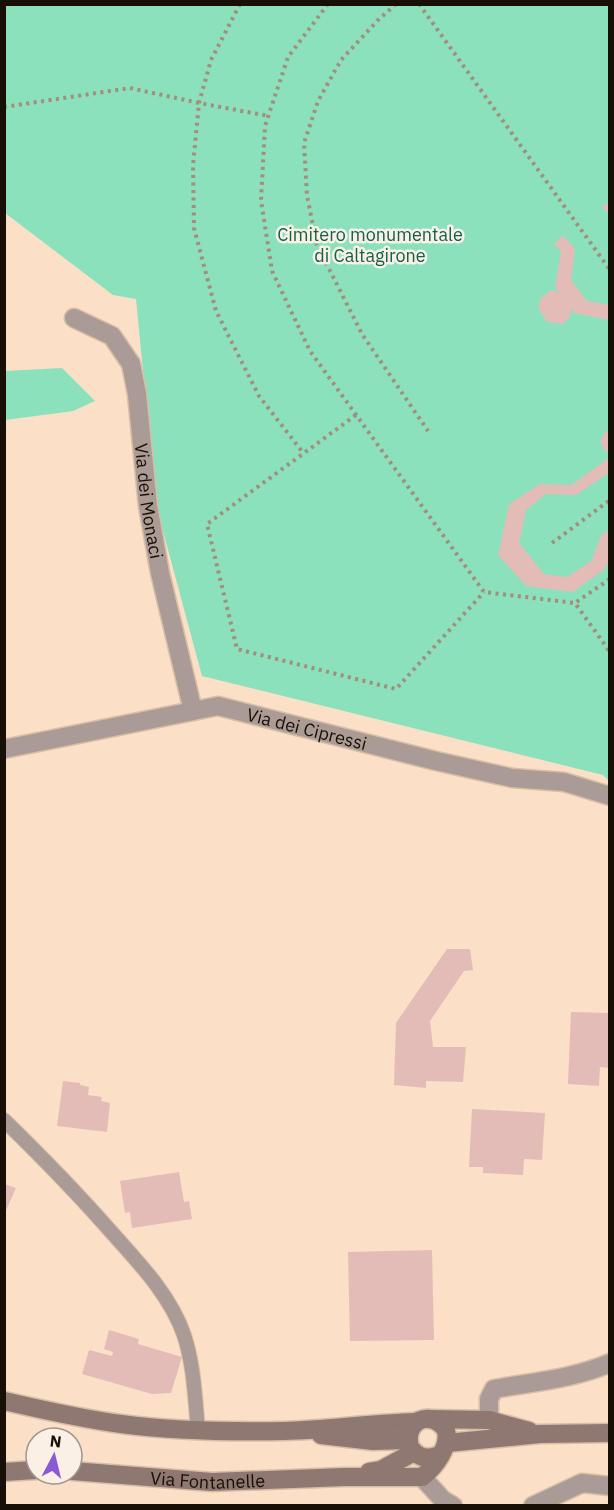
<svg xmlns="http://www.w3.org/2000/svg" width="614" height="1510" font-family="'IBM Plex Sans',sans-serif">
<rect width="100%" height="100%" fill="#fbdfc6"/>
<!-- green -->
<g fill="#8ae1bb">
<path d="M4,5H609V781L603,775L202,676L156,505L136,299L113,295L5,213Z"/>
<path d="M62,368L95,401L73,411L5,420V371Z"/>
</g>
<!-- building -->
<g fill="#e3bcb8">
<path d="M610,201V215L602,207Z"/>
<path d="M563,235L575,249L571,280L587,301L610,305V320L574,313L571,309L570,317L563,324L547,322L538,308L541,297L552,290L559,292L555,286L561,251L554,244Z"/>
<path d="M610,429V453L606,452L600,443L604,433Z"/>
<path d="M610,457V472L576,495L546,494L526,510L519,543L544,574L567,577L591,561L601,535L610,529V558L605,569L573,592L526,586L498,555L509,504L540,484L571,485Z"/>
<path d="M447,949H470L473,970L464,971L430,1021L433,1047H466L463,1082L426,1081V1088L394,1085L396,1023Z"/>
<path d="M571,1012L610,1013V1068L600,1067L599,1086L568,1084Z"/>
<path d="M63,1081L80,1083V1085L89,1087L88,1095L102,1097L101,1101L110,1103L107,1132L57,1126Z"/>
<path d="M472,1109L545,1113L542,1160L524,1159L523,1175L483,1173V1167H469Z"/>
<path d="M179,1172L184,1202L189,1201L192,1219L132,1228L130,1212L125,1213L120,1181Z"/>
<path d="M4,1184L16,1188L4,1215Z"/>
<path d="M432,1250L434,1340L350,1341L348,1252Z"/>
<path d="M109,1330L139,1339L138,1344L182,1357L171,1393L152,1394L82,1374L89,1350L112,1356L113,1352L104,1349Z"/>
</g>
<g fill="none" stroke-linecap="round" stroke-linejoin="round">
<!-- lane casing -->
<g stroke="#d7bea7" stroke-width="16">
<path id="lane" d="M4,1120C42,1157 79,1195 114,1235C141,1265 171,1297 184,1335C194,1365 195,1399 198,1430"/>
</g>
<!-- street casing -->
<g stroke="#d7bea7" stroke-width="21">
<g id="street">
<path id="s1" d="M74,318L112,336L131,364L137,394L148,506L160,573L193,711"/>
<path id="s2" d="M4,749L218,706L436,761L512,778L564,782L610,796"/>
<path d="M489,1420V1399L494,1389C532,1382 573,1379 610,1363"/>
<path d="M422,1477L443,1500L453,1506"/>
<path d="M533,1506L582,1483L610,1486"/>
</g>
</g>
<!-- secondary casing -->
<g stroke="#d7bea7" stroke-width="21">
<g id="secondary">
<path d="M4,1401C43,1410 81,1419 121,1424C174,1431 230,1432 284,1431C328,1430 372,1423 416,1422"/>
<path d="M429,1419L489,1420L529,1431"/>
<path d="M321,1435L373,1441L408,1440"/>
<path d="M447,1443L540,1434L610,1433"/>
<path id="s3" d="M72,1471L212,1482L344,1477H422C435,1467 450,1447 446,1430C430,1408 403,1421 410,1447C418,1458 427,1460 439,1455"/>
<path d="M4,1472L36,1470"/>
<path d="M369,1472L381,1470L414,1452"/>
</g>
</g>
<!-- path -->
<g stroke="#a38e7c" stroke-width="4" stroke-dasharray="3 4.5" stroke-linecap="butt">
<path d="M240,4L211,60L199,103L193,165L194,228L216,311L259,396L304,454"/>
<path d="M328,4L288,57L265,126L261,200L272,271L310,351L484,592L575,603"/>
<path d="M396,4L378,20L341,60L318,101L304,143L307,196L317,245L362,334L428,431"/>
<path d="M419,4L610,270"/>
<path d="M4,107L130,88L199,103L269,116"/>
<path d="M356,415L207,524L237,649L396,689L484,592"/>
<path d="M552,543L610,500"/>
<path d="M610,579L575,603L610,652"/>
</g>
<!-- lane -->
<use href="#lane" stroke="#ab9b97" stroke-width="14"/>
<!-- street -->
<use href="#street" stroke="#ab9b97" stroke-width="18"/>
<!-- secondary -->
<use href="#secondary" stroke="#8f7772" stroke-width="18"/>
</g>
<g text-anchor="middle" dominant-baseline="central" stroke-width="5" stroke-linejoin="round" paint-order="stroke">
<!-- park labels -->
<g font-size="18" fill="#126146" stroke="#fbf0e6">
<text x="370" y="234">Cimitero monumentale<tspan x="370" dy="21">di Caltagirone</tspan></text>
</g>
<!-- street labels -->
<g font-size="18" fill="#180f07" stroke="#fbf0e6">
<text stroke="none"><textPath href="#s1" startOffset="214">Via dei Monaci</textPath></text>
<text stroke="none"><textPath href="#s2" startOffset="310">Via dei Cipressi</textPath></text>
<text stroke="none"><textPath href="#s3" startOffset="136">Via Fontanelle</textPath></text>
</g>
</g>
<!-- border -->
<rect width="614" height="1510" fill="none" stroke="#180f07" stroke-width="12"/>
<!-- north arrow -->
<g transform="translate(54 1456) rotate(7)"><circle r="28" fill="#fbf0e6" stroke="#a0968d" stroke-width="1.5"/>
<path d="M0-4.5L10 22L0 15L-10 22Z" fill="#8a5ad4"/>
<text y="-9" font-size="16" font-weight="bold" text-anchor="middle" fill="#180f07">N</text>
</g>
</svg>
